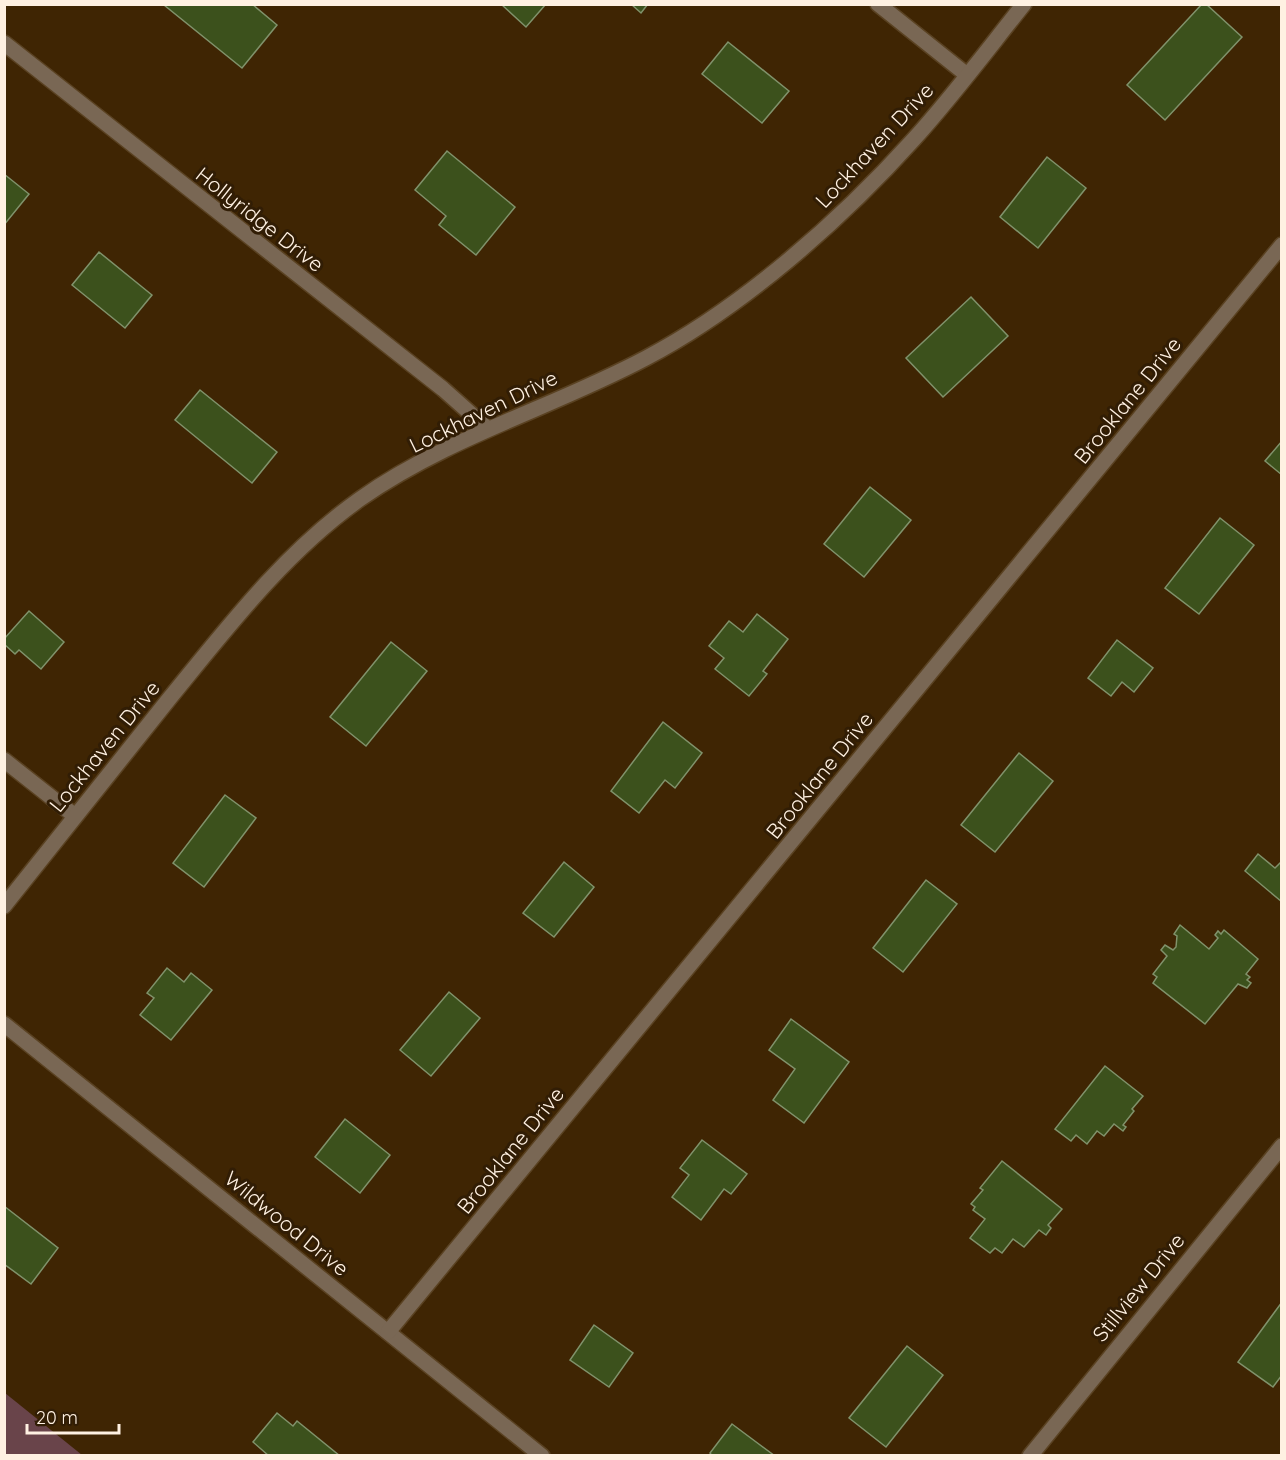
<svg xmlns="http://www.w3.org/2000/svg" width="1286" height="1460" font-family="Quicksand,sans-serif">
<rect width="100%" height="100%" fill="#3f2503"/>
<!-- green -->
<path fill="#69444a" d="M4,1393H5L82,1455H5Z"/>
<!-- building -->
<g fill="#3c511c" stroke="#80926b" stroke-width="1.5">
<path d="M252,4L277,25L242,68L164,5Z"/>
<path d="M501,4H546L526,27Z"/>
<path d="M631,4H648L641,13Z"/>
<path d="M1202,4H1206L1242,37L1165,120L1127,85Z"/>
<path d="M728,42L789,91L762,123L702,74Z"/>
<path d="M447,151L515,207L476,255L439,225L446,216L415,190Z"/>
<path d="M1047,157L1086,188L1038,248L1000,217Z"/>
<path d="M4,174L29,194L4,225Z"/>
<path d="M99,252L152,295L125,328L72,285Z"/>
<path d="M971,297L1008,336L943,397L906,358Z"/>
<path d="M200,390L277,452L252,483L175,420Z"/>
<path d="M1282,441V475L1265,461Z"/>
<path d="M870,487L911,520L864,577L824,544Z"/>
<path d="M1220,518L1254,545L1199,614L1165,588Z"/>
<path d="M29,611L64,642L41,669L19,650L15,654L4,644V639Z"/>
<path d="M757,614L788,639L763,671L767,674L749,696L715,669L724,658L709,646L729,621L743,632Z"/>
<path d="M1117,640L1153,668L1134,692L1122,682L1111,696L1088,678Z"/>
<path d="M391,642L427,671L366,746L330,717Z"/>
<path d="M663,722L702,753L675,788L665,780L639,813L611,791Z"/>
<path d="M1019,753L1053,781L995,852L961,825Z"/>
<path d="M225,795L256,818L204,887L173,863Z"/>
<path d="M1258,854L1275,868L1282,861V902L1245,871Z"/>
<path d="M564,862L594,887L554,937L523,913Z"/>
<path d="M926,880L957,904L903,972L873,948Z"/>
<path d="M1180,925L1209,949L1218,938L1215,935L1218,931L1221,934L1224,930L1258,959L1246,974L1250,977L1247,980L1251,983L1247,988L1238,984L1205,1024L1153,983L1157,977L1153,974L1167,956L1161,950L1165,945L1173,950L1176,947L1177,936L1174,934Z"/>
<path d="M167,968L184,982L191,973L212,990L171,1040L140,1015L154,998L147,993Z"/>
<path d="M449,992L480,1018L431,1076L400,1050Z"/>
<path d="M791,1019L849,1062L804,1123L773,1100L795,1069L769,1050Z"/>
<path d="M1105,1066L1143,1096L1132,1109L1134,1111L1123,1125L1126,1127L1123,1131L1114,1124L1104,1136L1097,1131L1087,1144L1076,1135L1071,1141L1055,1129Z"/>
<path d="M345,1119L390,1155L360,1193L315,1157Z"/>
<path d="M702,1140L747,1174L731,1194L724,1189L701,1220L672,1197L689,1175L680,1168Z"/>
<path d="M1002,1161L1062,1209L1048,1225L1051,1228L1046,1235L1039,1230L1024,1247L1013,1239L1002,1253L995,1248L990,1253L970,1238L985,1219L973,1210L975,1207L971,1204L983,1190L980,1188Z"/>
<path d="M4,1206L58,1248L31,1284L4,1264Z"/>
<path d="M1282,1302V1375L1273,1387L1238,1362Z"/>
<path d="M594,1325L633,1353L609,1387L570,1360Z"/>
<path d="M907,1346L943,1375L886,1447L849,1418Z"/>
<path d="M277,1413L293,1426L297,1421L340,1456H269L253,1442Z"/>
<path d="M732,1424L775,1456H712L710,1453Z"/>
</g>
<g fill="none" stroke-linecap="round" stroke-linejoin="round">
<!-- minor casing -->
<g stroke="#5a4222" stroke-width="18">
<g id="minor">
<path d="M878,4L967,75"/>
<path d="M4,43L443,389L488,429"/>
<path d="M4,760L75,816"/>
<path d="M4,906C59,837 114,768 169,699C227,628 284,553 360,499C448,437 552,408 646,358C743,307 841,220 914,139C953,96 988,49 1024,4"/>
<path d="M4,1024L542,1456"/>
<path d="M388,1332L1282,245"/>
<path d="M1030,1456L1282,1146"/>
</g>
</g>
<!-- minor -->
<use href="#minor" stroke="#796754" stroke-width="15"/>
</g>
<g text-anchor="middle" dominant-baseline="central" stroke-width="6" stroke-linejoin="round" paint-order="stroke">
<!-- street labels -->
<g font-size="21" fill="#fff1e2" stroke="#311d05">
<text transform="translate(874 145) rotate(-47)">Lockhaven Drive</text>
<text transform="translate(260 219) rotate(38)">Hollyridge Drive</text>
<text transform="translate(1127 400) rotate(-51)">Brooklane Drive</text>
<text transform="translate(483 411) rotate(-26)">Lockhaven Drive</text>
<text transform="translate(104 746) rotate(-51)">Lockhaven Drive</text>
<text transform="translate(819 775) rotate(-51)">Brooklane Drive</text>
<text transform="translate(510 1150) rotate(-51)">Brooklane Drive</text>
<text transform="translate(287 1223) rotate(39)">Wildwood Drive</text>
<text transform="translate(1138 1287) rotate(-51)">Stillview Drive</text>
</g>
</g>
<!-- border -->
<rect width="1286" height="1460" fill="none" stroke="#fff1e2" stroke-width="12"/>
<!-- scale -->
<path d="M27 1424v9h92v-9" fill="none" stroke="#fff1e2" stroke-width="3"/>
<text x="36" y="1424" font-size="18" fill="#fff1e2" stroke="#311d05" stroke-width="4.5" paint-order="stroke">20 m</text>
</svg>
